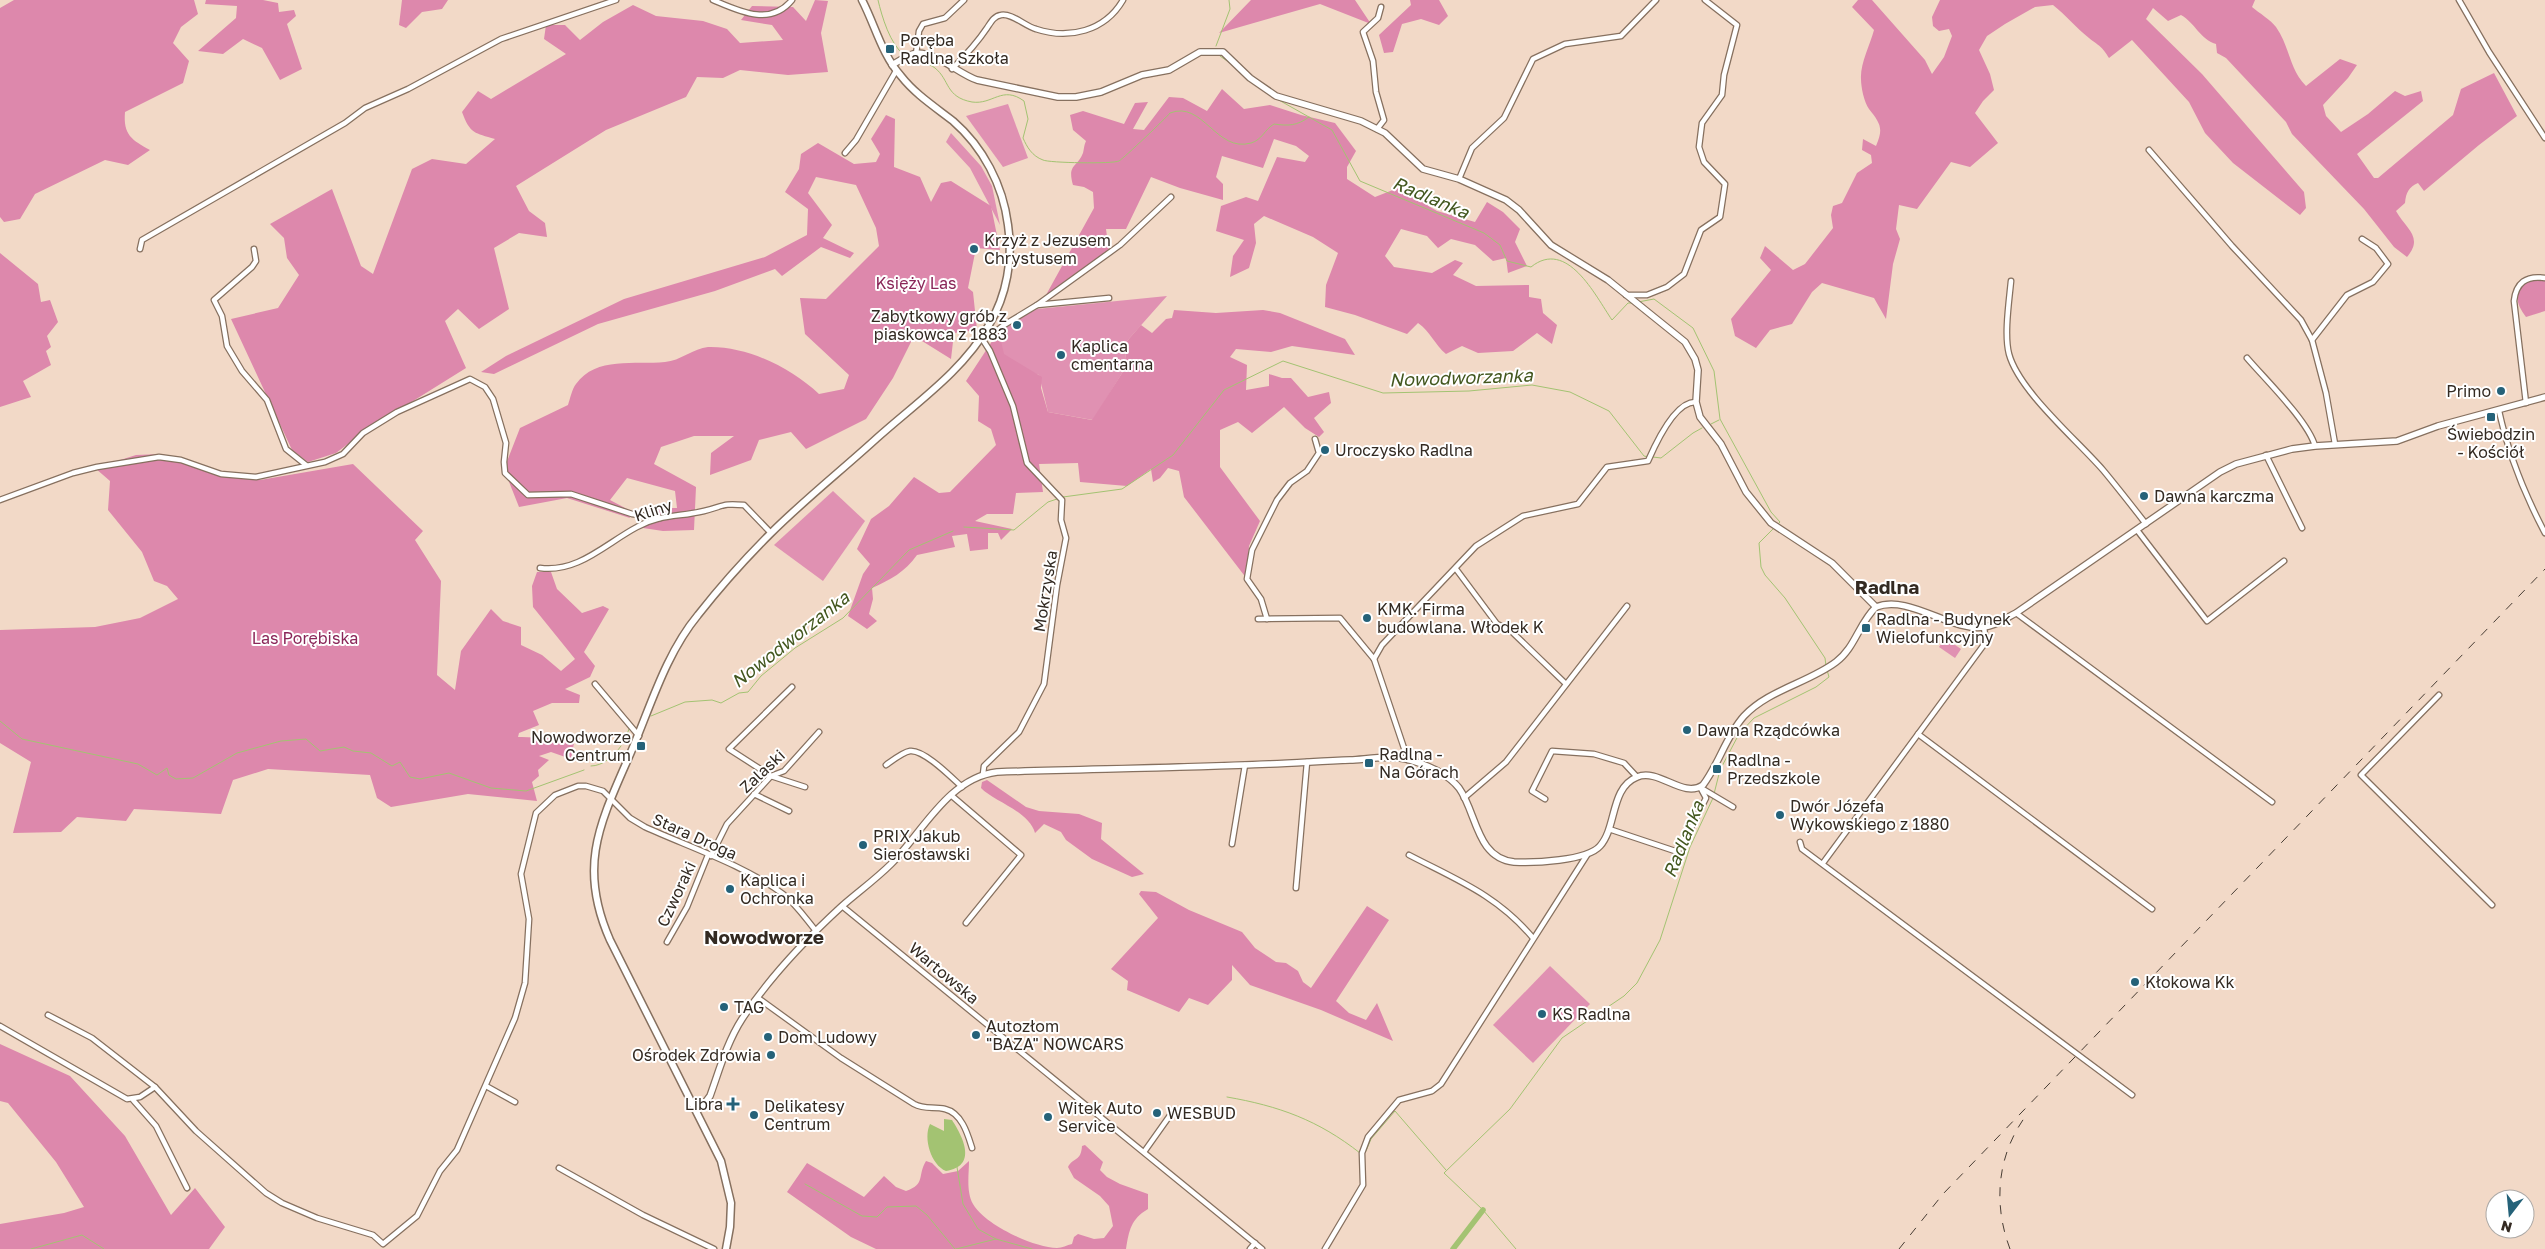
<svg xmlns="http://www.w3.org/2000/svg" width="2545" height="1249" font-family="'Golos Text',sans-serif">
<rect width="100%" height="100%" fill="#f2d9c7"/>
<!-- green -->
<g fill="#e091b2">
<path d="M1008,104L1028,158L1003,167L966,116Z"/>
<path d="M951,133L981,166L992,186L1000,225L970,168L946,142Z"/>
<path d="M1167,296L1127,341L1124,370L1093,420L1048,412L1039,375L984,356L1008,324L1037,309Z"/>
<path d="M833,491L865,521L823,581L774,545Z"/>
<path d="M1945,638L1961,649L1955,658L1939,647Z"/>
<path d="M1550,966L1590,1004L1533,1063L1493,1025Z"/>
</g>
<!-- forest -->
<g fill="#dd88ac">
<path d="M14,0H194L198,14L181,27L173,43L189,61L183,83L125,112C123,135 132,140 150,150L128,165L105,160L35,194L20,219L4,222L0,217V8Z"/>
<path d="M206,0H263L278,3L279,12L294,10L296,16L287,24L302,69L280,80L262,48L243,39L223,54L198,51L236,18L237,6L205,4Z"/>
<path d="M402,0H448L442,9L422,12L406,28L399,25Z"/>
<path d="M815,0L828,1L821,33L828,72L788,75L740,70L723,78L697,77L686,97L606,130L516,186L529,211L545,223L547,237L519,233L494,248L509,309L479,329L458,309L445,321L466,368L365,431L336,453L308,462L292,450L231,319L278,308L299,275L287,258L284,238L270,224L332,189L361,266L373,274L412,169L432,159L466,164L495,139C475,133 470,134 462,112L478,91L491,99L566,54L544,39L546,25H565L580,40L603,22L633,5L656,16L703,21L727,29L740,43L783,40L772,25L741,20L752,6L793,7L806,21Z"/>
<path d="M1251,0H1355L1371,24L1320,4L1219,33Z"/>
<path d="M1410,0H1439L1448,16L1439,25L1421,19L1402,24L1393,52L1384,53L1379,35L1411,5Z"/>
<path d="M1858,0H1872L1925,60L1932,74L1944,57L1952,36L1949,29L1939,31L1933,26L1932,17L1940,0H2255L2252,7C2259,13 2271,20 2276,27C2290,47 2289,69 2306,86L2340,59L2357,65L2348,78L2323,105L2326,116L2341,132L2368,114L2395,91L2405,96L2421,91L2423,101L2357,154L2374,178H2378L2453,115L2461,89L2494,73L2517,116L2479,145L2424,191L2418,183C2409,187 2406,192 2405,203L2396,211C2406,229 2424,237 2407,257L2394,247L2364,209L2292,134L2286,122L2226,58L2217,53L2216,44C2200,39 2195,23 2181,15L2168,21L2153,8L2146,19L2202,74L2304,192L2306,208L2300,215L2233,163L2205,133L2189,102L2132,40L2109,58C2102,46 2099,46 2089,38C2076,28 2066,15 2053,5L2035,7L2005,24L1987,36L1979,50L1990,74L1994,90L1983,101L1975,113L1998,143L1970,167L1951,162L1917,209L1899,205L1896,229L1900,239L1893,264L1886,319L1874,298L1822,283L1812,292L1792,324L1770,330L1756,348L1735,336L1731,319L1771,270L1760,258L1765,246L1793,270L1805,264L1833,228L1831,215L1833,206L1842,203L1857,173L1872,163L1871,155L1862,150L1863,139L1876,146C1884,128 1880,123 1869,109C1864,102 1861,87 1861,79C1860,64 1870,45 1874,30L1852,7Z"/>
<path d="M1222,89L1244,109L1270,105L1301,115L1335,123L1356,151L1347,167V179L1375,197L1398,188L1437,211L1475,222L1487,202L1503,212L1520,229L1515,242L1527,266L1508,273L1506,258L1493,261L1475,245L1451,239L1438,248L1427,236L1401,229L1385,256L1394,267L1432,273L1455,260L1463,263L1453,275L1476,286L1529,285V297L1541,299L1543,313L1557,325L1552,344L1537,333L1513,351L1478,353L1462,346L1446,354C1435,345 1430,331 1418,323L1407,334L1355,315L1325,307L1326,285L1338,253L1313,237L1264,216L1254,224L1256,243L1249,268L1230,277L1233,256L1244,240L1216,231L1221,206L1246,197L1258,201L1277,157L1305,162L1309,156L1296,146L1274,139L1263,168L1222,156L1216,177L1223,184V200L1180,188L1151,177L1126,229H1106L1109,252L1046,295L1094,208L1093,192L1084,187L1073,185C1067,164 1077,168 1083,153C1084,149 1084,145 1086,141L1073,130L1070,115L1083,111L1124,124L1135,103L1148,102L1133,129L1144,130L1169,97L1183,98L1207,111Z"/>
<path d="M886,115L895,119L894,167L920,177L931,202L941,183L951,181L991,206L1000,250L976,248L968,288L973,292L977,330L954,333L951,359L914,336L893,378L866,419L806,449L791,432L759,440L751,460L710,475L711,453L734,436H694L661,447L654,464L696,487L694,530L663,531L643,528L645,508H677L675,491L627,478L610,500L627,509L630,518L567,498L519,507L504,469L520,428L568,405C570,399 572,389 576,384C596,356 635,365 665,362C680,361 694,348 708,347C748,346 791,368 819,394L844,389L849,375L805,334L800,298L826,299L879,246L876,228L856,185L816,177L808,193L832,225L823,238L854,253L850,258L821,247L782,276L775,269L715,291L598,324L494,374L481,372L506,356L624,299L765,257L807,235L808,209L785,192L799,169L801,154L818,143L854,164L876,162L880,154L871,139Z"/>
<path d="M0,253L38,284L41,302L50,300L58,322L47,336L51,347L46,351L51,365L23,381L31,397L0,407Z"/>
<path d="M2541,280L2545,281V311L2526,317C2516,303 2515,297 2523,282Z"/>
<path d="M1174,310L1216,313L1263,310L1280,313L1345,339L1355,355L1292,346L1271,352L1236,349L1230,357L1247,365L1246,390L1269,386V374L1282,378H1291L1308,397L1329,392L1331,403L1314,418L1324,432L1319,437L1305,428L1284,407L1252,433L1238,422L1220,430V467L1260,521L1249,546L1247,579L1184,497L1179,471L1168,468L1160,478L1153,482L1151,469L1127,486L1080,482L1078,463L1039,464L1043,492L1016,493L1013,514H987L975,521L1012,529L1001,540L998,533H988V549L970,551L967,534L952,536L955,547L917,555C905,572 890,580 872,588L873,599L869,614L877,621L867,629L848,616L863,574L870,564L857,549L871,519L889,506L914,477L939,493L950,492L996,445L991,429L978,421L979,396L966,381L1000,329L1008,331L1001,341L1004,354L1042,377L1041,388L1048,412L1092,420L1124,370L1127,341L1141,325L1152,333L1166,319L1172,318Z"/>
<path d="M162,454L231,475L260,480L353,464L423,531L415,540L441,581L437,675L455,690L461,651L491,609L503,621L521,627V645L542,655L561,671L575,659L533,607L532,586L537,572H551L557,589L582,613L603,606L609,609L584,652L595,666L590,677L565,689L580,695L579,703H552L533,711L539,725L519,733L518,737H522L546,738L574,743L571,759L551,752L539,756L549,760L538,770L539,776L532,782L537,801L468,794L391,807L377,798L370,775L268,769L233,780L221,814L134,809L126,821L77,817L61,832L13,833L31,762L0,743V630L95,627L140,618L178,599L167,586L154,581L142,552L108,510L110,481L95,468L136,455Z"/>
<path d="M987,780L1026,807L1039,811L1079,814L1102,823L1101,839L1144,874L1132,877L1092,859L1066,840L1061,832L1044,824L1035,833C1029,811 993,801 981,788L982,782Z"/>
<path d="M1141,891L1156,892L1189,910L1242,932L1255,948L1276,962L1286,963L1298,971L1303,982L1311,988L1367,906L1389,920L1336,1001L1349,1013L1366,1020L1377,1003L1393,1041L1321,1010L1250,985L1232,965V980L1208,1005L1189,998L1179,1012L1127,990L1128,981L1111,969L1158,918L1139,894Z"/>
<path d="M0,1044L70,1076L125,1136L171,1215L195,1188L225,1227L209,1249H0V1224L64,1213L84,1207L56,1162L8,1103L0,1101Z"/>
<path d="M1085,1145L1103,1162L1100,1170L1107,1177L1120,1184L1148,1194V1209C1131,1219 1129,1230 1126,1249H876L851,1237L787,1192L807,1163L864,1197L884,1176L896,1187L906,1191C926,1184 917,1176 926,1161L932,1163L943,1174L958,1171L969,1161C969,1175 966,1191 973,1204C985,1225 1033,1247 1057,1248C1062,1248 1067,1245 1072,1244L1074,1237L1078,1234L1094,1239L1104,1238L1113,1226L1109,1206L1100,1196L1074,1178L1068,1167C1073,1157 1081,1162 1082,1146Z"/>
</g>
<!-- water -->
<path fill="#a3c372" d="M944,1119L952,1120C963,1137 978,1166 946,1171C931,1165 923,1138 930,1124L944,1131Z"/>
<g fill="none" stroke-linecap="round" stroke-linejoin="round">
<!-- stream -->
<g stroke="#a3c372" stroke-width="1">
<path d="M878,0C882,17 890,44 904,55"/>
<path d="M1216,46L1230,9L1229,0"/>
<path d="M1220,56L1230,63"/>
<path d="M910,59C917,64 928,62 935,68C950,80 945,97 972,102C993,105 1002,85 1024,101L1028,119L1023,138C1027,147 1032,156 1043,160C1049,163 1113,164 1119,161C1124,158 1166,118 1170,113C1203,100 1216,153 1251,143C1262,140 1265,129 1274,124C1288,126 1297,126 1309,117"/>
<path d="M1252,82L1271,96"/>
<path d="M1277,99L1332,130L1360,181L1484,233L1500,245L1507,261L1531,267C1567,238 1595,295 1612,320L1628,303H1632"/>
<path d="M1638,302L1654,299L1693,328L1714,371L1720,419L1771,512L1780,522L1778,524"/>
<path d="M1711,424L1719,420"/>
<path d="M1653,457L1661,458L1693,433L1702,428"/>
<path d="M1063,497L1122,489L1173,455L1224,390L1283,361L1383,393L1469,391L1532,385L1570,392L1609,411L1644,456L1648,457"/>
<path d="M964,527L1014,530L1048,502L1057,499"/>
<path d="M1775,527L1759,543L1761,567L1765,575L1785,598L1825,658L1826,666"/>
<path d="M651,716L685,702L712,700L721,703L739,693L748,692L761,676L795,648L843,618L909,550L953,531"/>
<path d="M0,721L22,739L138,764L157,775L167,768L169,775L176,779L193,778L237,753L281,741L306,739L320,751L344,747L353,751L371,753L392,766L400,762L410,777L420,779L449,773L491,788L526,791L584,770"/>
<path d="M624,742L629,729"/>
<path d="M591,766C603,766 614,756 621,746"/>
<path d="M1714,794L1720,770L1739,734L1754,718L1816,687L1829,677L1827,670"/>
<path d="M1227,1097C1279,1106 1318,1120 1360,1153"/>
<path d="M1366,1151L1371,1139L1395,1111L1446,1170"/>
<path d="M957,1167L963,1204L978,1229L996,1239"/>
<path d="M805,1184L862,1216L877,1217L887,1207L916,1206L927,1215L955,1249"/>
<path d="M31,1249L82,1235L104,1249"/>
<path d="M956,1249L996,1239L1032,1249"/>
<path d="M1516,1249L1483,1210L1444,1173L1510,1109L1562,1038L1624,996L1637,983L1660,940L1690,847L1713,798"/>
</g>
<!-- canal -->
<path stroke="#a3c372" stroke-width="5.5" d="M1453,1249L1483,1210"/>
<!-- minor casing -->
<g stroke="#86705f" stroke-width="7">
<g id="minor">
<path d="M713,0C739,11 770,27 792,0"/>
<path d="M2459,0L2489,52L2545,138"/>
<path d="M916,54L919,31L923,24L945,18L964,0"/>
<path d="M952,69C966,55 977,43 987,28C991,22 994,16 1001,15C1012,13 1025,26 1036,29C1069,40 1105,31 1123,0"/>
<path d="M1377,129L1384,120L1376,92L1373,61L1363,32L1378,18L1381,7"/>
<path d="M2149,150L2232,246L2301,320L2312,340"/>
<path d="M845,153L856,140L896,71"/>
<path d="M1459,179L1472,148L1504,118L1533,59L1565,44L1621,36L1656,0"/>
<path d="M140,249L142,240L345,123L365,108L408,89L501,39L616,0"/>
<path d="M254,249L256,261L252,267L214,300L222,316L227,346L242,371L267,400L286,449L306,465"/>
<path d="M2011,281C2009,302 2004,335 2009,354C2019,391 2077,440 2103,470C2118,488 2132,506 2146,524"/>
<path d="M1626,295H1647L1667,287L1684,274L1701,230L1720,217L1725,184L1704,162L1699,147L1702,123L1722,95L1724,75L1737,25L1705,0"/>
<path d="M1037,305L1120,245L1171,197"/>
<path d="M984,333H994L1004,325L1037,305L1109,298"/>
<path d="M981,337L990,351L1013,406L1027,463L1062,500L1061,520L1066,538L1057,585L1044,684L1019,732L984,766L983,774"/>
<path d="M2247,358C2265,379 2308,421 2315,446"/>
<path d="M2526,403L2514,301C2516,283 2526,275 2545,278"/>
<path d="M2499,411C2508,453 2525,495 2545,533"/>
<path d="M2335,444L2326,393L2312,340L2347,295L2373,282L2388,264L2376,248L2362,239"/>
<path d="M2266,455L2302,528"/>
<path d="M0,500L73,473L97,467L159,457L181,460L221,474L256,477L325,462L343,454L363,433L397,412L470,379L485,387L493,399L506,443L504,462L505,473L528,495L571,494L632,514L660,518"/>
<path d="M2137,530L2207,621L2284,561"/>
<path d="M540,568C578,573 605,544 637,527C660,514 680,517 704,511C724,506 722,503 744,505L771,533"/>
<path d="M1456,569L1497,624L1510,630L1566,684"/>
<path d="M2016,613L2272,802"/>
<path d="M1258,619L1340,618L1374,659L1408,760"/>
<path d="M1267,619L1261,599L1247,579L1252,550L1277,500L1290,483L1307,471L1319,453L1315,439"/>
<path d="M1374,659L1382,645L1476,546L1523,516L1578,504L1607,467L1648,461C1655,445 1675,401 1696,402"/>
<path d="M595,684L639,736"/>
<path d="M792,687L729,749L771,776L805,787"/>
<path d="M2439,695L2361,775L2492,905"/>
<path d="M1918,734L2152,909"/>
<path d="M886,765C893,760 903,752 910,751C924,749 952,778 962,787"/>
<path d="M1701,788L1733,807"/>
<path d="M754,794L789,811"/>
<path d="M952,796L1021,855L966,923"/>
<path d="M1464,798L1506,762L1627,606"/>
<path d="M1545,799L1532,791L1552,751L1594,754L1624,763L1637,777"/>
<path d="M1609,829L1675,851L1681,848L1706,798L1700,787"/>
<path d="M1800,842L1802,849L2132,1095"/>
<path d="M1232,844L1245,765"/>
<path d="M1409,855C1457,880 1497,895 1533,938"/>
<path d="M711,856L727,824L771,776L784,771L819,732"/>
<path d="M1823,863L1983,646L1985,635L1984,627"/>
<path d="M1296,888L1307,762"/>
<path d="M842,906L1262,1249"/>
<path d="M667,942L687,907L708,855"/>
<path d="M758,998L841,1058L914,1104C925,1110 934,1106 945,1109C962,1113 968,1135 972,1148"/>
<path d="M48,1015L92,1038L155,1087L196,1131L266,1193L282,1203L317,1218L373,1235L383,1244L417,1216L440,1171L457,1150L515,1018L525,983L529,919L521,874L536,813L555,795L578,786H586L603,791L630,818L645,827C689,847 744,865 783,894C796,904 806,919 816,931"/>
<path d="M0,1026L127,1099L140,1097L155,1087"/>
<path d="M486,1086L515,1102"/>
<path d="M133,1100L156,1126L187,1188"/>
<path d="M1144,1152L1171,1114"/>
<path d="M559,1168L643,1215L714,1249"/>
<path d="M1250,1249L1255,1243"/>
<path d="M1325,1249L1363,1185L1362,1153L1368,1137L1399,1100L1432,1091L1441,1084L1587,855"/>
</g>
</g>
<!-- tertiary casing -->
<g stroke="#86705f" stroke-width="8">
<g id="tertiary">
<path d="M892,65C899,61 906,56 913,54C934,49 958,74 977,80L1058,97H1076L1101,92L1142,75L1169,70L1200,52H1223L1250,78L1276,96L1361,121L1385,133L1423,169L1459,179L1506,200L1519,210L1551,245L1608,280L1685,342L1695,359L1698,370L1696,402L1700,417L1721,444L1746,492L1771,523L1832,563L1876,607"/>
<path d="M697,1108L704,1104L710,1096C719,1071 727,1042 742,1019C769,978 806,939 842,906C858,892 876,879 891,864C922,833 948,778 997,772C1087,769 1178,768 1269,764C1296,763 1323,761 1350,760C1369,759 1391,755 1410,760C1427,765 1448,774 1459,788C1477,813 1476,858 1514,862C1533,863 1587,861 1600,846C1617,827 1610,788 1637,777C1659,768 1683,799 1703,785C1719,764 1726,736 1744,716C1768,690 1808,683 1836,662C1855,648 1859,623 1876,607C1909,594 1951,632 1984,627C1996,626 2006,618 2016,613L2220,472L2236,464L2292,449L2315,446L2397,441L2438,426L2545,397"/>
</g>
</g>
<!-- secondary casing -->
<g stroke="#86705f" stroke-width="9">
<path id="secondary" d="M726,1249L730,1227L731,1203L721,1161L610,940C578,868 599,825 628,759C649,712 664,656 698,615C720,587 745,559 770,534C804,500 842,470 877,438C916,403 963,371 989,325C1007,295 1013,259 1008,225C1003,185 983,147 953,121C935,107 915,94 901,76C882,55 875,25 862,0"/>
</g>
<!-- minor -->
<use href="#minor" stroke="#fff" stroke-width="4.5"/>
<!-- tertiary -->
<use href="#tertiary" stroke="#fff" stroke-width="5.5"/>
<!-- secondary -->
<use href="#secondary" stroke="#fff" stroke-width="6"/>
<!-- rail -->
<g stroke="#483d34" stroke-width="1" stroke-dasharray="9 9" stroke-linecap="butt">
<path d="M1899,1249L1943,1194L2545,569"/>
<path d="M2010,1249C1993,1204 1997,1156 2025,1117"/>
</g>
</g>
<!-- markers -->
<g fill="#256279" stroke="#fff" stroke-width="2">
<rect x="885" y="44" width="10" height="10" rx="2.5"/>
<circle cx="974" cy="249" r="5"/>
<circle cx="1017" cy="325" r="5"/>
<circle cx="1061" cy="355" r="5"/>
<circle cx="2501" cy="391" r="5"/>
<rect x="2486" y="412" width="10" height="10" rx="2.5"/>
<circle cx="1325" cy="450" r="5"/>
<circle cx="2144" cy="496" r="5"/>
<circle cx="1367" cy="618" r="5"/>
<rect x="1861" y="623" width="10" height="10" rx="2.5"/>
<circle cx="1687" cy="730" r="5"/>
<rect x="636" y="741" width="10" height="10" rx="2.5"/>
<rect x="1364" y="758" width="10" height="10" rx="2.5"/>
<rect x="1712" y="764" width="10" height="10" rx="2.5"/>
<circle cx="1780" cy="815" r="5"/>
<circle cx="863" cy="845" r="5"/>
<circle cx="730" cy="889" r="5"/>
<circle cx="2135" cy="982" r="5"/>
<circle cx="724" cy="1007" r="5"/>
<circle cx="1542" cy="1014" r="5"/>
<circle cx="976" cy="1035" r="5"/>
<circle cx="768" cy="1037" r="5"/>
<circle cx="771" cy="1055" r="5"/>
<path d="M730.5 1096.5h5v5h5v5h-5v5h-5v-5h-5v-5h5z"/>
<circle cx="1157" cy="1113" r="5"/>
<circle cx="754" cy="1115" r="5"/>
<circle cx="1048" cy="1117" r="5"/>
</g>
<g text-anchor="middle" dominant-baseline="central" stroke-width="4" stroke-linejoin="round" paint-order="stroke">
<!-- poi labels -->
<g font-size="16" fill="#332a22" stroke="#fff" text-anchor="start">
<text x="900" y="40">Poręba<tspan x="900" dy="18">Radlna Szkoła</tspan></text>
<text x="984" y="240">Krzyż z Jezusem<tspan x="984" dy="18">Chrystusem</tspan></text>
<text x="1007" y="316" text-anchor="end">Zabytkowy grób z<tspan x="1007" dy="18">piaskowca z 1883</tspan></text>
<text x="1071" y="346">Kaplica<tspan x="1071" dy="18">cmentarna</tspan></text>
<text x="2491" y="391" text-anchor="end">Primo</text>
<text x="2491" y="434" text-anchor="middle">Świebodzin<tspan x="2491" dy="18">- Kościół</tspan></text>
<text x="1335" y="450">Uroczysko Radlna</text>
<text x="2154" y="496">Dawna karczma</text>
<text x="1377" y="609">KMK. Firma<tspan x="1377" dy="18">budowlana. Włodek K</tspan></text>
<text x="1876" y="619">Radlna - Budynek<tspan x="1876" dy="18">Wielofunkcyjny</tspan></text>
<text x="1697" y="730">Dawna Rządcówka</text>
<text x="631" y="737" text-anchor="end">Nowodworze<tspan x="631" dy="18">Centrum</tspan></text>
<text x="1379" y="754">Radlna -<tspan x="1379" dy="18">Na Górach</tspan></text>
<text x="1727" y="760">Radlna -<tspan x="1727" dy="18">Przedszkole</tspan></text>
<text x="1790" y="806">Dwór Józefa<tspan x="1790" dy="18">Wykowskiego z 1880</tspan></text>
<text x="873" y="836">PRIX Jakub<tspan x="873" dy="18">Sierosławski</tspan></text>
<text x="740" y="880">Kaplica i<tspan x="740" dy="18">Ochronka</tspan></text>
<text x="2145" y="982">Kłokowa Kk</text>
<text x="734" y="1007">TAG</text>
<text x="1552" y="1014">KS Radlna</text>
<text x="986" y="1026">Autozłom<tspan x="986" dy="18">"BAZA" NOWCARS</tspan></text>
<text x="778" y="1037">Dom Ludowy</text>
<text x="761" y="1055" text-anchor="end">Ośrodek Zdrowia</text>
<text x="723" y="1104" text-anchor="end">Libra</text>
<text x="764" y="1106">Delikatesy<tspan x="764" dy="18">Centrum</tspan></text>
<text x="1058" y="1108">Witek Auto<tspan x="1058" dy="18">Service</tspan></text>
<text x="1167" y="1113">WESBUD</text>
</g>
<!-- park labels -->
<g font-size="16" fill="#8a2759" stroke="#fff">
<text x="916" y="283">Księży Las</text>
<text x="305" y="638">Las Porębiska</text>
</g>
<!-- street labels -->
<g font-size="16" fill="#332a22" stroke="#fff">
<text transform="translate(653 510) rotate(-18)">Kliny</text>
<text transform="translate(1045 591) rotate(-81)">Mokrzyska</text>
<text transform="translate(762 771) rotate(-43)">Zalaski</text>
<text transform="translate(695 836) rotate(24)">Stara Droga</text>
<text transform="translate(676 894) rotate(-65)">Czworaki</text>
<text transform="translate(944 973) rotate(40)">Wartowska</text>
</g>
<!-- water labels -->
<g font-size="18" font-style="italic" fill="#43571f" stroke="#fff">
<text transform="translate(1431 197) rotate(23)">Radlanka</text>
<text transform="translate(1461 377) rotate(-2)">Nowodworzanka</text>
<text transform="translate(790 639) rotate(-38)">Nowodworzanka</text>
<text transform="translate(1683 839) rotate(-68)">Radlanka</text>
</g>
<!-- quarter labels -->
<g font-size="19" font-weight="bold" fill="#332a22" stroke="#fff">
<text x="1887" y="586">Radlna</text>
<text x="764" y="936">Nowodworze</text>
</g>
</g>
<!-- north arrow -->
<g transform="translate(2510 1214) rotate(196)"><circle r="24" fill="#ffffff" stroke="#adaaa7"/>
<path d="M0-4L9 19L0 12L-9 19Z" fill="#256279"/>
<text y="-8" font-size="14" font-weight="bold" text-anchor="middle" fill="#332a22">N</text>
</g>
</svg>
